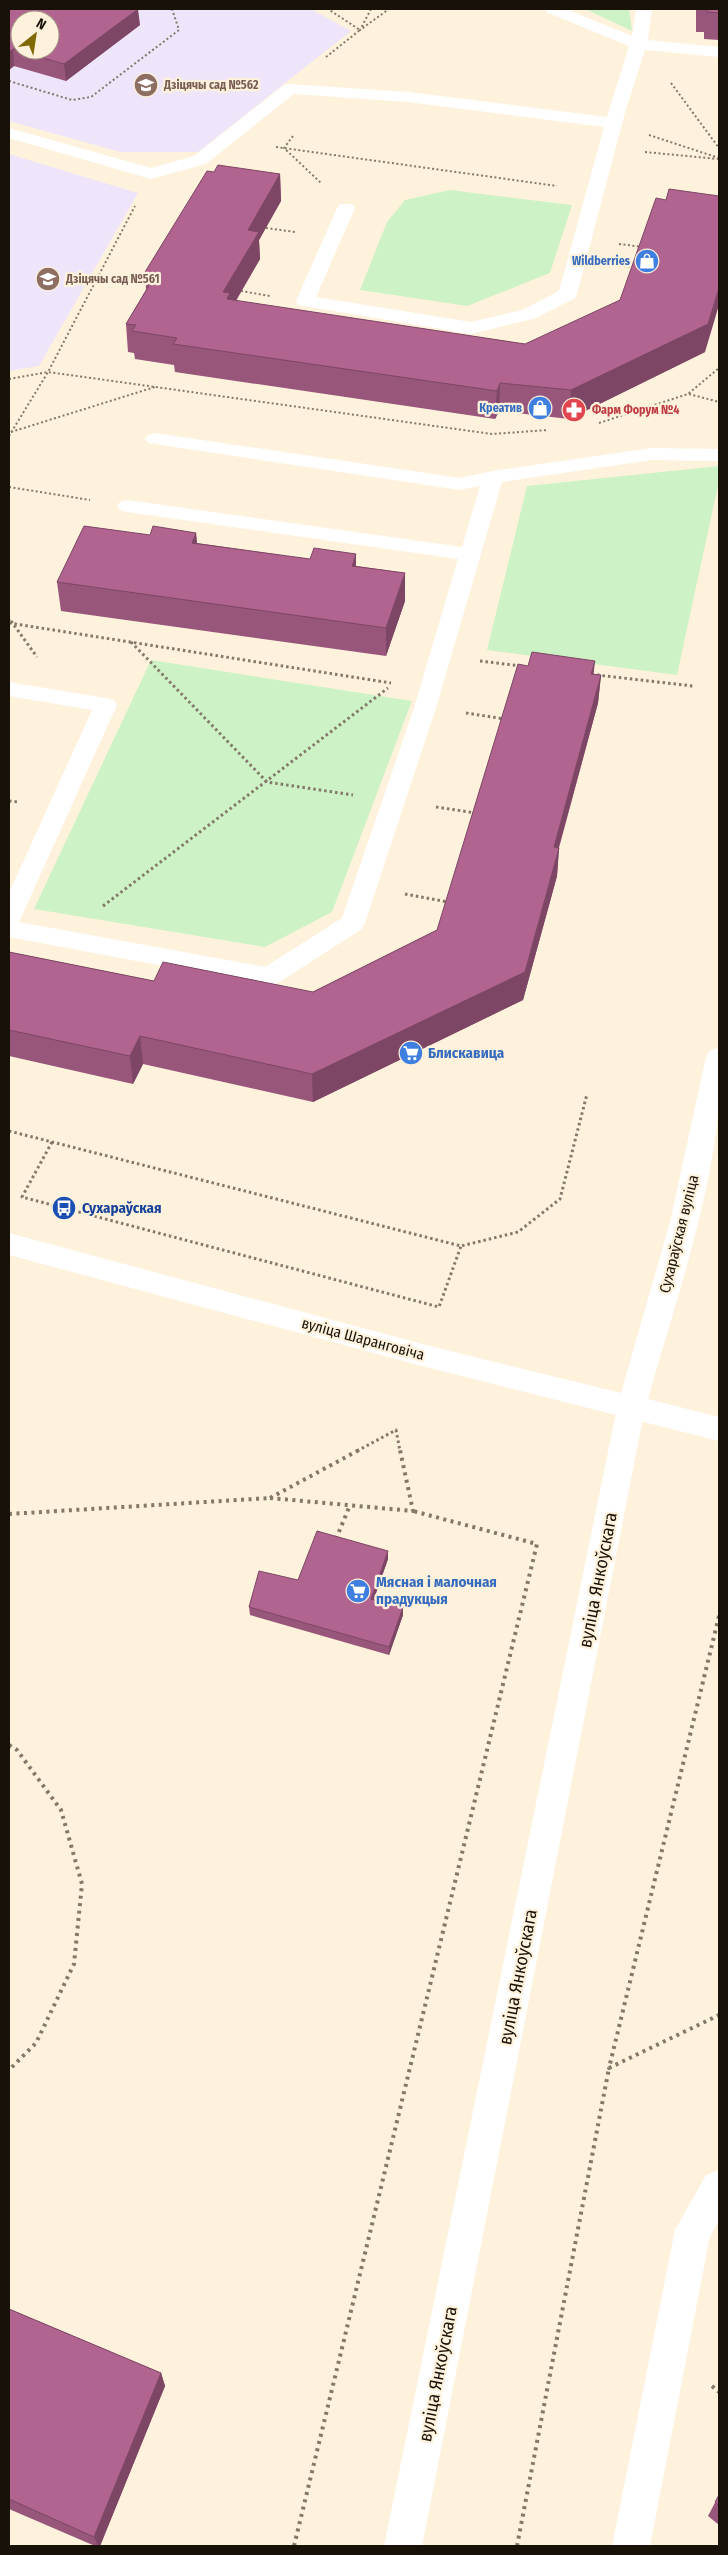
<svg xmlns="http://www.w3.org/2000/svg" width="728" height="2555" font-family="'Fira Sans Condensed',sans-serif">
<rect width="100%" height="100%" fill="#fff2dc"/>
<!-- education -->
<g fill="#eee5fb" fill-rule="evenodd">
<path d="M9,9H311L351,31L198,152H120L9,121ZM20,20H50V50H20Z"/>
<path d="M9,154L138,193L39,366L9,371Z"/>
</g>
<!-- green -->
<g fill="#cdf2c5">
<path d="M585,9H629L632,31Z"/>
<path d="M450,190L572,205L550,273L467,306L360,290L387,222L405,200Z"/>
<path d="M719,466V481L677,675L487,650L527,486Z"/>
<path d="M151,660L412,701L332,912L265,947L34,909Z"/>
</g>
<g fill="none" stroke-linecap="round" stroke-linejoin="round">
<!-- path-far2 -->
<g stroke="#82796a" stroke-width="2" stroke-dasharray="2 2.5" stroke-linecap="butt">
<path d="M371,9L360,30L389,9"/>
<path d="M326,57L360,30L328,9"/>
<path d="M9,81L72,100L91,97L179,30L172,9"/>
<path d="M671,83L719,148"/>
<path d="M649,135L719,158"/>
<path d="M293,136L284,148L321,183"/>
<path d="M276,147L557,186"/>
<path d="M645,152L718,159"/>
<path d="M266,228L295,232"/>
<path d="M619,244L643,247"/>
<path d="M614,265L634,267"/>
<path d="M241,291L270,296"/>
<path d="M9,379L48,372L492,434L548,430"/>
<path d="M689,394L719,402"/>
<path d="M599,423L688,394L719,368"/>
<path d="M11,432L155,387"/>
<path d="M9,436L48,372L135,206"/>
<path d="M9,487L90,500"/>
<path d="M9,619L11,622"/>
</g>
<!-- path-far1 -->
<g stroke="#82796a" stroke-width="3" stroke-dasharray="2.5 3" stroke-linecap="butt">
<path d="M11,621L37,657"/>
<path d="M9,623L391,683"/>
<path d="M131,642L267,782L353,795"/>
<path d="M480,661L521,666"/>
<path d="M597,675L693,686"/>
<path d="M466,713L505,719"/>
<path d="M9,801L18,802"/>
<path d="M436,807L476,813"/>
<path d="M405,894L448,902"/>
<path d="M103,906L388,688"/>
<path d="M9,1131L461,1246L518,1232L560,1199L587,1094"/>
<path d="M52,1142L22,1197L439,1307L461,1246"/>
<path d="M357,1451L396,1430L400,1451"/>
</g>
<!-- path -->
<g stroke="#82796a" stroke-width="4" stroke-dasharray="3 4.5" stroke-linecap="butt">
<path d="M270,1498L413,1511L400,1450"/>
<path d="M270,1498L359,1450"/>
<path d="M9,1514L270,1498"/>
<path d="M336,1539L350,1505"/>
<path d="M719,1616L609,2068L719,2015"/>
<path d="M9,1745L17,1750L61,1810L82,1884L74,1964L36,2043L9,2070"/>
<path d="M712,2386L719,2392"/>
<path d="M294,2546L537,1544L413,1511"/>
<path d="M517,2546L609,2068"/>
</g>
<!-- minor -->
<g fill="#fff" fill-rule="evenodd">
<path d="M544,9H566L632,36L636,9H652L648,40L719,47V57L645,50L626,109L577,294L575,298L536,318L471,334L298,305L296,301L337,208L340,204H352L355,208L316,297L471,322L522,310L559,291L604,127L408,102L294,94L206,164L151,179L9,138V128L151,168L194,156L284,85L290,84L408,92L607,117L629,46L546,12Z"/>
<path d="M155,433L460,478L493,471L652,448L719,449V461L652,460L502,482L436,708L365,923L362,929L278,983L269,986L9,937V893L92,710L9,696V682L106,698L114,700L117,705L19,922L265,967L342,918L414,708L458,559L127,512L120,510L117,506L120,502L127,500L462,547L480,486L460,490L148,443L145,439L148,435Z"/>
<path d="M631,1396L641,1400L645,1408L422,2546H384L617,1408L621,1400Z"/>
<path d="M719,2170V2221L710,2236L650,2546H612L675,2230L706,2175Z"/>
</g>
<!-- major -->
<path fill="#fff" fill-rule="evenodd" d="M719,1048C727,1160 678,1291 648,1399L719,1417V1441L422,1366L9,1255V1233L422,1344L621,1393L670,1222L706,1057L710,1050Z"/>
</g>
<!-- wall -->
<g fill="#98567b">
<path d="M9,9L140,25L66,81L14,66L9,70Z"/>
<path d="M696,9H719V40L704,39V32H696Z"/>
<path d="M214,172L280,174L281,201L259,240L260,259L236,301L525,344L705,352L569,419L499,411L495,419L175,372L174,365L135,359L134,353L128,352L126,324L146,290L145,272Z"/>
<path d="M196,533L197,543L405,573V601L386,656L61,611L57,582L150,535Z"/>
<path d="M528,666L601,675L598,703L559,848L557,876L523,1000L313,1102L143,1064L133,1084L9,1056V952L154,981L313,992L437,930Z"/>
<path d="M388,1551V1559L374,1599L403,1615L389,1655L250,1615L249,1607L298,1580Z"/>
<path d="M9,2309L161,2373L165,2386L100,2546H95L9,2509Z"/>
<path d="M719,2495V2525L708,2516Z"/>
</g>
<!-- shaded-wall -->
<g fill="#7c4664">
<path d="M138,9L140,25L66,81L64,64Z"/>
<path d="M13,49L14,66L9,70V52Z"/>
<path d="M280,174L281,201L259,240L260,259L230,310L223,292L248,230Z"/>
<path d="M719,288V305L705,352L569,419L571,390Z"/>
<path d="M500,383L499,411L495,419L497,391Z"/>
<path d="M196,533L198,561L192,543Z"/>
<path d="M356,554V582L352,566Z"/>
<path d="M405,573V601L386,656V628Z"/>
<path d="M595,661L592,690L591,674Z"/>
<path d="M601,675L598,703L551,875L554,847Z"/>
<path d="M559,848L557,876L523,1000L313,1102L312,1074Z"/>
<path d="M140,1036L143,1064L133,1084L130,1056Z"/>
<path d="M388,1551V1559L371,1607V1599Z"/>
<path d="M403,1607V1615L389,1655V1647Z"/>
<path d="M161,2373L165,2386L100,2546H98L94,2537Z"/>
</g>
<!-- building -->
<g fill="#b1648f" stroke="#7c4664" fill-rule="evenodd">
<path d="M9,9H138L64,64L13,49L9,52ZM20,20H50V50H20Z"/>
<path d="M707,9H719V13L707,12Z"/>
<path d="M218,165L280,174L248,230L259,232L223,292L230,293L227,299L525,344L620,300L656,198L666,200L669,189L719,196V288L708,324L571,390L500,383L497,391L173,344L177,338L132,331L136,325L126,324L156,274L145,272L207,171L214,172Z"/>
<path d="M84,526L150,535L153,526L196,533L192,543L310,559L314,548L356,554L352,566L405,573L386,628L57,582Z"/>
<path d="M532,652L595,661L591,674L601,675L554,847L559,848L525,972L312,1074L140,1036L130,1056L9,1030V952L154,981L163,962L313,992L437,930L518,664L528,666Z"/>
<path d="M317,1531L388,1551L371,1599L403,1607L389,1647L249,1607L259,1571L298,1580Z"/>
<path d="M9,2309L161,2373L94,2537L9,2499Z"/>
<path d="M719,2495V2506L715,2502Z"/>
</g>
<!-- icons -->
<defs>
<g id="school-disc" transform="scale(1.25)"><circle r="9.5" fill="#8d6e63" stroke="#fff2dc"/><path d="M0-5L7-2L0 1L-7-2ZM-4 1L0 2.5L4 1V4Q0 6-4 4Z" fill="#fff"/></g>
<g id="shop-disc" transform="scale(1.25)"><circle r="9.5" fill="#3f7fe0" stroke="#fff2dc"/><path d="M-5-2.5h2.3a2.7 3.5 0 0 1 5.4 0H5L5.5 6h-11ZM-1.5-2.5h3a1.5 2.3 0 0 0-3 0Z" fill="#fff"/></g>
<g id="pharmacy-disc" transform="scale(1.25)"><circle r="9.5" fill="#e0444e" stroke="#fff2dc"/><path d="M-2-6h4v4h4v4h-4v4h-4v-4h-4v-4h4Z" fill="#fff"/></g>
<g id="supermarket-disc" transform="scale(1.25)"><circle r="9.5" fill="#3f7fe0" stroke="#fff2dc"/><path d="M-6-5.5h2.5l.6 2H6L4.5 2H-2.5L-4.4-4H-6ZM-1.5 3.2a1.3 1.3 0 1 0 .1 0ZM3 3.2a1.3 1.3 0 1 0 .1 0Z" fill="#fff"/></g>
<g id="bus-disc" transform="scale(1.25)"><circle r="9.5" fill="#1a4fb4" stroke="#fff2dc"/><path d="M-5-6H5V4H4V6H2V4H-2V6H-4V4H-5ZM-3.5-4V0h7V-4ZM-3.5 1.2v1.5H-2V1.2ZM2 1.2v1.5H3.5V1.2Z" fill="#fff"/></g>
</defs>
<g fill-rule="evenodd">
<use href="#school-disc" x="146" y="85"/>
<use href="#shop-disc" x="647" y="261"/>
<use href="#school-disc" x="48" y="279"/>
<use href="#shop-disc" x="540" y="408"/>
<use href="#pharmacy-disc" x="574" y="410"/>
<use href="#supermarket-disc" x="411" y="1053"/>
<use href="#bus-disc" x="64" y="1208"/>
<use href="#supermarket-disc" x="358" y="1591"/>
</g>
<g text-anchor="middle" dominant-baseline="central" stroke-width="4.5" stroke-linejoin="round" paint-order="stroke">
<!-- far-education labels -->
<g font-size="12" font-weight="bold" fill="#785e54" stroke="#fff2dc" text-anchor="start">
<text x="164" y="85">Дзіцячы сад №562</text>
<text x="66" y="279">Дзіцячы сад №561</text>
</g>
<!-- far-shop labels -->
<g font-size="12" font-weight="bold" fill="#366cbe" stroke="#fff2dc" text-anchor="end">
<text x="630" y="261">Wildberries</text>
<text x="522" y="408">Креатив</text>
</g>
<!-- far-health labels -->
<g font-size="12" font-weight="bold" fill="#be3a42" stroke="#fff2dc" text-anchor="start">
<text x="592" y="410">Фарм Форум №4</text>
</g>
<!-- shop labels -->
<g font-size="15" font-weight="bold" fill="#366cbe" stroke="#fff2dc" text-anchor="start">
<text x="428" y="1053">Блискавица</text>
<text x="376" y="1582">Мясная і малочная<tspan x="376" dy="17">прадукцыя</tspan></text>
</g>
<!-- transit labels -->
<g font-size="15" font-weight="bold" fill="#164399" stroke="#fff2dc" text-anchor="start">
<text x="82" y="1208">Сухараўская</text>
</g>
<!-- street labels -->
<g font-size="15" fill="#171108" stroke="#fff2dc">
<text transform="translate(679 1234) rotate(-76)">Сухараўская вуліца</text>
<text transform="translate(363 1339) rotate(15)">вуліца Шаранговіча</text>
</g>
<!-- near-street labels -->
<g font-size="18" fill="#171108" stroke="#fff2dc">
<text transform="translate(598 1580) rotate(-79)">вуліца Янкоўскага</text>
<text transform="translate(518 1977) rotate(-79)">вуліца Янкоўскага</text>
<text transform="translate(438 2374) rotate(-79)">вуліца Янкоўскага</text>
</g>
</g>
<!-- border -->
<rect width="728" height="2555" fill="none" stroke="#171108" stroke-width="20"/>
<!-- north arrow -->
<g transform="translate(35 35) rotate(30)"><circle r="24" fill="#fff2dc" stroke="#a29887"/>
<path d="M0-4L9 19L0 12L-9 19Z" fill="#806900"/>
<text y="-8" font-size="14" font-weight="bold" text-anchor="middle" fill="#171108">N</text>
</g>
</svg>
